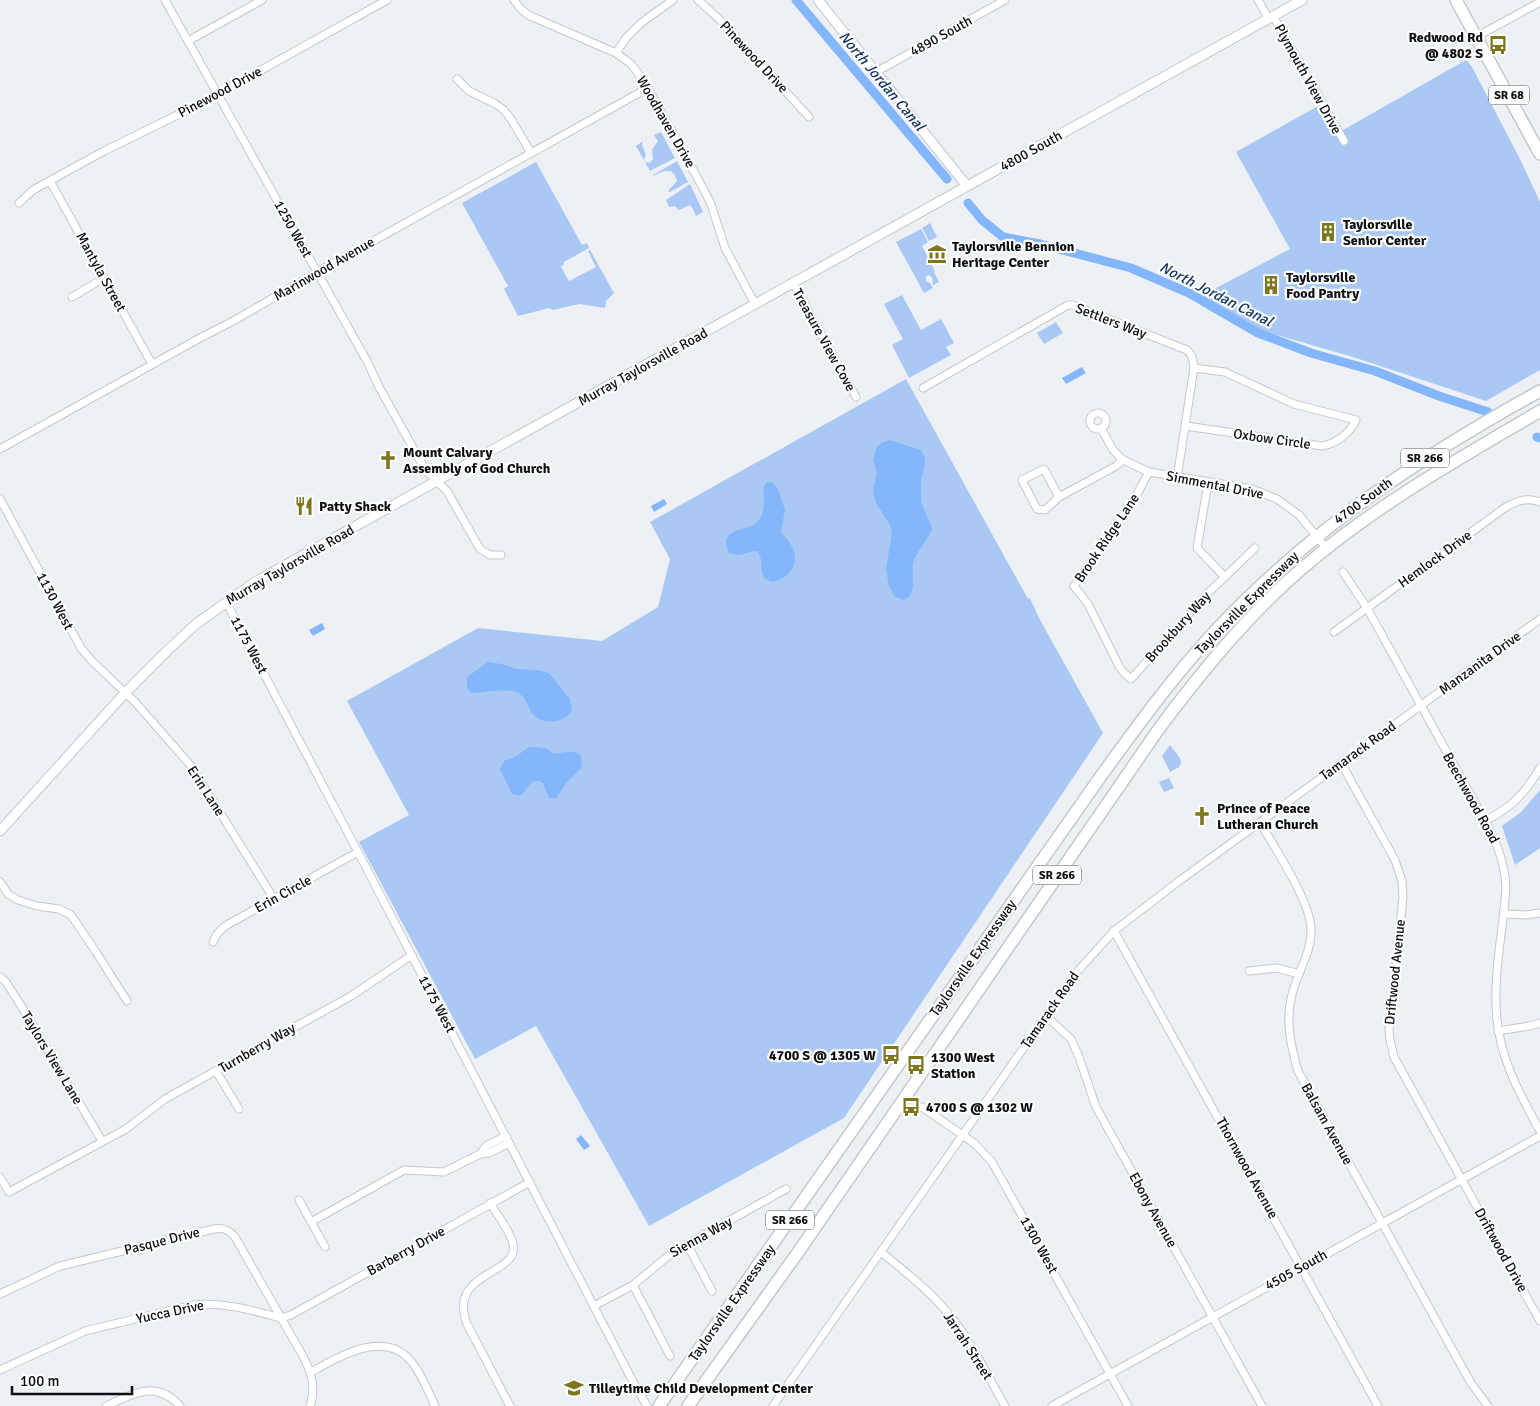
<svg xmlns="http://www.w3.org/2000/svg" width="1540" height="1406" font-family="Signika,sans-serif">
<rect width="100%" height="100%" fill="#edf0f4"/>
<!-- green -->
<g fill="#a9c9f4">
<path d="M1466,60L1472,67L1521,161L1540,202V370L1486,401L1353,357L1260,330L1201,296L1290,249L1236,152L1318,106L1333,133L1343,130Z"/>
<path d="M661,132L675,158L650,171L636,146L643,141L642,145L646,155L644,159L645,162L650,163L653,159L652,150L658,141L654,135Z"/>
<path d="M677,161L688,182L670,192L668,191L677,181L675,175L671,171H664L653,176V175Z"/>
<path d="M536,162L582,245L587,243L589,248L564,262V264L561,267L569,281L596,267L588,251L590,250L614,293L606,301L605,308L579,304L553,310L549,308L518,316L504,289L508,286L462,203Z"/>
<path d="M690,184L703,212L696,216L693,209L690,205L679,210L675,206L669,207L666,200Z"/>
<path d="M930,223L937,237L929,241L922,228Z"/>
<path d="M921,229L928,242L922,246L935,271L934,272L939,282L933,285L932,277L929,275L926,276V281L930,283L933,288L924,293L896,242Z"/>
<path d="M902,295L921,330L941,319L954,343L946,347L951,355L909,378L892,345L903,339L884,304Z"/>
<path d="M1056,322L1063,333L1044,344L1037,333Z"/>
<path d="M906,379L1028,599L1030,598L1039,618L1103,733L844,1118L649,1226L536,1026L475,1059L359,842L409,815L347,701L478,628L602,641L658,607L670,559L650,522Z"/>
<path d="M1170,745L1180,758L1181,763L1179,767L1170,772L1162,756Z"/>
<path d="M1169,778L1174,788L1164,792L1159,782Z"/>
<path d="M1540,790V848L1515,865L1502,826L1521,812Z"/>
</g>
<!-- water -->
<g fill="#83b6fb">
<path d="M1082,367L1086,373L1066,384L1062,378Z"/>
<path d="M890,440L921,450L925,458V465L921,480V502L932,528L931,532C926,541 918,551 914,560C909,573 920,594 903,600L894,596L889,586L886,569L892,533L890,525L876,503L873,491L877,472L873,461L876,448L883,442Z"/>
<path d="M770,482L773,483L778,489L785,510L781,532C784,537 789,540 791,545C801,563 791,577 773,582L765,579C759,570 764,559 757,551C747,551 740,558 729,553C719,532 737,531 751,526C755,525 758,521 760,518C766,510 763,496 764,486L766,483Z"/>
<path d="M664,499L667,504L654,512L651,506Z"/>
<path d="M322,623L325,629L313,636L309,630Z"/>
<path d="M488,662L501,664L517,669L537,670L549,673L570,699L572,710C564,724 542,726 532,713C527,706 526,697 518,693C504,687 486,693 471,693L467,688V677Z"/>
<path d="M529,747C536,747 543,747 549,750C550,751 551,753 552,753C561,756 586,742 581,768L567,782L556,798H549L543,783C530,776 528,790 520,796L512,794L500,769L504,761L515,757Z"/>
<path d="M581,1135L590,1146L584,1150L576,1139Z"/>
</g>
<g fill="none" stroke-linecap="round" stroke-linejoin="round">
<!-- canal -->
<g stroke="#83b6fb" stroke-width="9">
<path d="M796,0L947,179"/>
<path d="M968,203L982,220L1003,237L1040,244L1131,268L1189,293L1258,333L1311,353L1375,371L1439,396L1488,412"/>
<path d="M1537,437L1540,438"/>
</g>
<!-- minor casing -->
<g stroke="#c5c8cc" stroke-width="9">
<g id="minor">
<path d="M165,0L368,363L379,387L426,471L447,491L480,549L490,555H501"/>
<path d="M514,0L520,8L528,15L616,53L631,64L644,81L704,190L711,204L725,248L755,304"/>
<path d="M698,0L719,19L809,117"/>
<path d="M1258,0L1269,19"/>
<path d="M1273,16L1344,141"/>
<path d="M1476,37L1540,2"/>
<path d="M188,41L262,0"/>
<path d="M616,53L626,38L641,23L673,0"/>
<path d="M876,72L1005,0"/>
<path d="M457,79L469,91L494,103L504,110L511,119L531,153"/>
<path d="M50,181L152,364"/>
<path d="M19,203L33,190L104,151L204,102L387,0"/>
<path d="M793,283L856,397"/>
<path d="M72,297L104,278"/>
<path d="M923,388L1068,305H1073L1187,350C1193,356 1193,360 1194,368L1177,478"/>
<circle cx="1098" cy="421" r="8"/>
<path d="M1186,426L1322,446C1336,444 1350,433 1356,420L1294,404L1225,372L1194,368"/>
<path d="M1101,428L1113,450L1123,460L1149,472L1252,489L1277,499L1299,515L1326,548"/>
<path d="M0,449L200,338L235,320L323,269L648,88"/>
<path d="M1149,472L1137,494L1074,586L1088,604L1119,666L1124,673L1131,679L1208,593L1255,548"/>
<path d="M1208,483L1197,548L1225,577"/>
<path d="M1059,497L1044,469L1022,480L1037,509L1045,510L1059,497L1116,466L1123,460"/>
<path d="M0,499L81,648L91,660L136,703L191,766L274,899"/>
<path d="M1343,572L1367,608L1485,821C1497,843 1505,863 1506,888C1503,934 1490,987 1499,1033C1505,1068 1523,1100 1540,1131"/>
<path d="M226,602L358,852L630,1376L647,1406"/>
<path d="M1334,632L1506,507C1517,501 1527,497 1540,502"/>
<path d="M1341,763L1395,860L1402,881L1403,898L1389,1029L1390,1040L1394,1057L1540,1321"/>
<path d="M1485,821C1513,806 1523,796 1540,768"/>
<path d="M1260,822C1275,849 1310,900 1311,929C1312,953 1297,972 1292,995C1285,1020 1291,1047 1298,1071L1453,1351L1471,1383L1488,1406"/>
<path d="M0,882L8,894L18,900L37,906L59,909L71,915L96,952L127,1001"/>
<path d="M1504,914L1526,915L1540,913"/>
<path d="M1114,931L1378,1406"/>
<path d="M213,942L217,934L225,926L358,852"/>
<path d="M1249,971L1277,968L1299,974"/>
<path d="M0,977L6,982L28,1017L102,1141"/>
<path d="M1046,1016L1071,1039L1079,1057L1096,1107L1262,1406"/>
<path d="M1498,1031L1529,1026L1540,1023"/>
<path d="M216,1071L239,1109"/>
<path d="M922,1107L974,1143L992,1162L1128,1406"/>
<path d="M480,1154L486,1146L506,1136"/>
<path d="M0,1177L9,1192L126,1129L165,1099L351,996L412,955"/>
<path d="M299,1200L325,1247"/>
<path d="M490,1203C497,1215 510,1230 513,1244C520,1276 447,1270 467,1324L510,1406"/>
<path d="M311,1222L404,1170L444,1172L480,1154L489,1153L509,1143"/>
<path d="M687,1244L712,1291"/>
<path d="M881,1252C908,1274 935,1295 956,1323C975,1349 989,1378 1005,1406"/>
<path d="M633,1285L670,1356"/>
<path d="M0,1294L60,1266L214,1229C223,1227 229,1230 235,1237L304,1358C312,1374 316,1389 310,1406"/>
<path d="M594,1306L633,1285L673,1252L786,1189"/>
<path d="M281,1318L291,1315L530,1182"/>
<path d="M0,1370L85,1331L193,1305C224,1302 251,1310 281,1318"/>
<path d="M311,1372C338,1357 383,1330 409,1359C421,1372 428,1391 435,1406"/>
<path d="M106,1406C133,1394 156,1379 180,1406"/>
<path d="M773,1406L1076,973L1114,931L1179,881L1540,619"/>
<path d="M1052,1406L1540,1136"/>
</g>
</g>
<!-- tertiary casing -->
<g stroke="#c5c8cc" stroke-width="11">
<g id="tertiary">
<path d="M818,0L967,186"/>
<path d="M0,831L126,692L169,649L196,624L255,582L1302,0"/>
</g>
</g>
<!-- primary casing -->
<g stroke="#c5c8cc" stroke-width="14">
<g id="primary">
<path d="M1456,0L1540,154"/>
<path d="M659,1406L1101,776C1138,725 1175,674 1218,628C1311,529 1422,456 1540,391"/>
<path d="M688,1406L799,1251L1158,730C1205,667 1256,605 1317,556C1385,500 1464,456 1540,411"/>
</g>
</g>
<!-- minor -->
<use href="#minor" stroke="#fff" stroke-width="7"/>
<!-- tertiary -->
<use href="#tertiary" stroke="#fff" stroke-width="9"/>
<!-- primary -->
<use href="#primary" stroke="#fff" stroke-width="11"/>
</g>
<!-- icons -->
<defs>
<g id="bus-bare" transform="scale(1.5)"><path d="M-5-6H5V4H4V6H2V4H-2V6H-4V4H-5ZM-3.5-4V0h7V-4ZM-3.5 1.2v1.5H-2V1.2ZM2 1.2v1.5H3.5V1.2Z" fill="#7c771c" stroke="#fcfdff" stroke-width="2.5" paint-order="stroke"/></g>
<g id="building-bare" transform="scale(1.5)"><path d="M-4-6H4V6H1V3H-1V6H-4ZM-2.5-4.3h1.7v1.8h-1.7ZM.8-4.3h1.7v1.8H.8ZM-2.5-1h1.7V.8h-1.7ZM.8-1h1.7V.8H.8Z" fill="#7c771c" stroke="#fcfdff" stroke-width="2.5" paint-order="stroke"/></g>
<g id="museum-bare" transform="scale(1.5)"><path d="M0-6L6-3V-2H-6V-3ZM-5-1h2V3h-2ZM-1-1h2V3h-2ZM3-1h2V3H3ZM-6 4H6V6H-6Z" fill="#7c771c" stroke="#fcfdff" stroke-width="2.5" paint-order="stroke"/></g>
<g id="church-bare" transform="scale(1.5)"><path d="M-1.2-6h2.4v3.5h3.3v2.4h-3.3V6h-2.4V-.1h-3.3v-2.4h3.3Z" fill="#7c771c" stroke="#fcfdff" stroke-width="2.5" paint-order="stroke"/></g>
<g id="restaurant-bare" transform="scale(1.5)"><path d="M-5-6h1v4h1v-4h1v4h1v-4h1v5L-1.5 .5V6h-2V.5L-5-1ZM5-6V6H3V1.5H1.5Q1.5-4 5-6Z" fill="#7c771c" stroke="#fcfdff" stroke-width="2.5" paint-order="stroke"/></g>
<g id="school-bare" transform="scale(1.5)"><path d="M0-5L7-2L0 1L-7-2ZM-4 1L0 2.5L4 1V4Q0 6-4 4Z" fill="#7c771c" stroke="#fcfdff" stroke-width="2.5" paint-order="stroke"/></g>
</defs>
<g fill-rule="evenodd">
<use href="#bus-bare" x="1498" y="45"/>
<use href="#building-bare" x="1328" y="232"/>
<use href="#museum-bare" x="937" y="254"/>
<use href="#building-bare" x="1271" y="285"/>
<use href="#church-bare" x="388" y="460"/>
<use href="#restaurant-bare" x="304" y="506"/>
<use href="#church-bare" x="1202" y="816"/>
<use href="#bus-bare" x="891" y="1055"/>
<use href="#bus-bare" x="916" y="1065"/>
<use href="#bus-bare" x="911" y="1107"/>
<use href="#school-bare" x="574" y="1388"/>
</g>
<g text-anchor="middle" dominant-baseline="central" stroke-width="4.5" stroke-linejoin="round" paint-order="stroke">
<!-- shield labels -->
<g fill="#fcfdff" stroke="#555658" stroke-width="1">
<rect x="1489" y="85.5" width="40" height="19" rx="4"/>
<rect x="1401" y="448.5" width="48" height="19" rx="4"/>
<rect x="1033" y="865.5" width="48" height="19" rx="4"/>
<rect x="766" y="1210.5" width="48" height="19" rx="4"/>
</g>
<g font-size="12" font-weight="bold" fill="#0d0e10">
<text x="1509" y="95">SR 68</text>
<text x="1425" y="458">SR 266</text>
<text x="1057" y="875">SR 266</text>
<text x="790" y="1220">SR 266</text>
</g>
<!-- street labels -->
<g font-size="14" fill="#0d0e10" stroke="#fcfdff">
<text transform="translate(941 36) rotate(-29)">4890 South</text>
<text transform="translate(754 57) rotate(47)">Pinewood Drive</text>
<text transform="translate(1308 79) rotate(61)">Plymouth View Drive</text>
<text transform="translate(220 92) rotate(-28)">Pinewood Drive</text>
<text transform="translate(666 122) rotate(60)">Woodhaven Drive</text>
<text transform="translate(1031 151) rotate(-29)">4800 South</text>
<text transform="translate(293 229) rotate(61)">1250 West</text>
<text transform="translate(324 269) rotate(-30)">Marinwood Avenue</text>
<text transform="translate(101 272) rotate(61)">Mantyla Street</text>
<text transform="translate(1111 321) rotate(21)">Settlers Way</text>
<text transform="translate(824 340) rotate(61)">Treasure View Cove</text>
<text transform="translate(643 367) rotate(-29)">Murray Taylorsville Road</text>
<text transform="translate(1272 439) rotate(8)">Oxbow Circle</text>
<text transform="translate(1215 485) rotate(11)">Simmental Drive</text>
<text transform="translate(1363 501) rotate(-36)">4700 South</text>
<text transform="translate(1107 538) rotate(-56)">Brook Ridge Lane</text>
<text transform="translate(1435 559) rotate(-36)">Hemlock Drive</text>
<text transform="translate(290 565) rotate(-30)">Murray Taylorsville Road</text>
<text transform="translate(55 601) rotate(62)">1130 West</text>
<text transform="translate(1247 603) rotate(-45)">Taylorsville Expressway</text>
<text transform="translate(1178 627) rotate(-48)">Brookbury Way</text>
<text transform="translate(249 645) rotate(62)">1175 West</text>
<text transform="translate(1480 663) rotate(-36)">Manzanita Drive</text>
<text transform="translate(1358 751) rotate(-36)">Tamarack Road</text>
<text transform="translate(206 791) rotate(57)">Erin Lane</text>
<text transform="translate(1471 798) rotate(61)">Beechwood Road</text>
<text transform="translate(283 894) rotate(-29)">Erin Circle</text>
<text transform="translate(973 958) rotate(-55)">Taylorsville Expressway</text>
<text transform="translate(1395 972) rotate(-84)">Driftwood Avenue</text>
<text transform="translate(437 1004) rotate(62)">1175 West</text>
<text transform="translate(1050 1010) rotate(-55)">Tamarack Road</text>
<text transform="translate(257 1048) rotate(-30)">Turnberry Way</text>
<text transform="translate(52 1058) rotate(59)">Taylors View Lane</text>
<text transform="translate(1327 1124) rotate(61)">Balsam Avenue</text>
<text transform="translate(1247 1168) rotate(61)">Thornwood Avenue</text>
<text transform="translate(1153 1210) rotate(61)">Ebony Avenue</text>
<text transform="translate(701 1237) rotate(-29)">Sienna Way</text>
<text transform="translate(162 1241) rotate(-14)">Pasque Drive</text>
<text transform="translate(1039 1245) rotate(61)">1300 West</text>
<text transform="translate(1501 1250) rotate(61)">Driftwood Drive</text>
<text transform="translate(406 1251) rotate(-29)">Barberry Drive</text>
<text transform="translate(1296 1270) rotate(-29)">4505 South</text>
<text transform="translate(732 1303) rotate(-55)">Taylorsville Expressway</text>
<text transform="translate(170 1312) rotate(-12)">Yucca Drive</text>
<text transform="translate(968 1346) rotate(57)">Jarrah Street</text>
</g>
<!-- poi labels -->
<g font-size="14" font-weight="bold" fill="#0d0e10" stroke="#fcfdff" text-anchor="start">
<text x="1483" y="37" text-anchor="end">Redwood Rd<tspan x="1483" dy="16">@ 4802 S</tspan></text>
<text x="1343" y="224">Taylorsville<tspan x="1343" dy="16">Senior Center</tspan></text>
<text x="952" y="246">Taylorsville Bennion<tspan x="952" dy="16">Heritage Center</tspan></text>
<text x="1286" y="277">Taylorsville<tspan x="1286" dy="16">Food Pantry</tspan></text>
<text x="403" y="452">Mount Calvary<tspan x="403" dy="16">Assembly of God Church</tspan></text>
<text x="319" y="506">Patty Shack</text>
<text x="1217" y="808">Prince of Peace<tspan x="1217" dy="16">Lutheran Church</tspan></text>
<text x="876" y="1055" text-anchor="end">4700 S @ 1305 W</text>
<text x="931" y="1057">1300 West<tspan x="931" dy="16">Station</tspan></text>
<text x="926" y="1107">4700 S @ 1302 W</text>
<text x="589" y="1388">Tilleytime Child Development Center</text>
</g>
<!-- water labels -->
<g font-size="15" font-style="italic" fill="#11335d" stroke="#fcfdff">
<text transform="translate(882 81) rotate(50)">North Jordan Canal</text>
<text transform="translate(1216 294) rotate(27)">North Jordan Canal</text>
</g>
</g>
<!-- scale -->
<path d="M12 1386v8h120v-8" fill="none" stroke="#0d0e10" stroke-width="2.5"/>
<text x="20" y="1386" font-size="15" fill="#0d0e10" stroke="#fcfdff" stroke-width="4" paint-order="stroke">100 m</text>
</svg>
